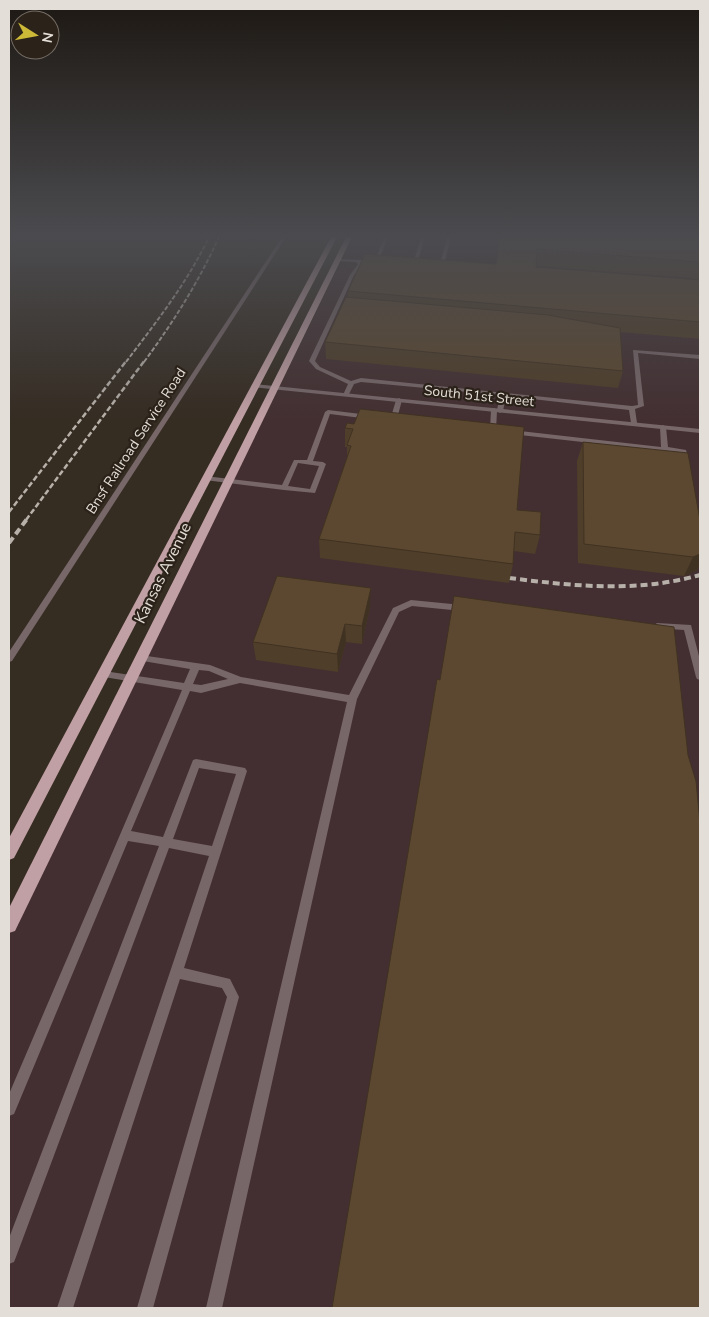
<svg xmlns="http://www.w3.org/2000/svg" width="709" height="1317" font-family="'Nunito Sans',sans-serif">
<rect width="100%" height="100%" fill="#352c22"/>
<!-- industrial -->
<path fill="#432f31" d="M353,237H700V1308H9V936Z"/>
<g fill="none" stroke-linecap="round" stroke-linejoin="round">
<!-- service -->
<g fill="#776769" fill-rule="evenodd">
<path d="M282,237H286L12,661L9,662V652Z"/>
<path d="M384,237H388L379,260L375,261Z"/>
<path d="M421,237H425L418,261L416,262L414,261Z"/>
<path d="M447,237H451L445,261L443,262H430V260H441Z"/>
<path d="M337,259L362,260L364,261L362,262L363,264L354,275L315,361L320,367L351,381L361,378L632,406L638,405L633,350L700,355V359L638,353L644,406L635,409L637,423L634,425L631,423L629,410L506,396L503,411L500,413L497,411L496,430L493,432L490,430L491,410L494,408L497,410L500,395L361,382L354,384L348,396H344L343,395L348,384L316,369L309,361L350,275L358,264L356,262L335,261V260Z"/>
<path d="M399,398L402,400L397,419L394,421L387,420V418L391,417L396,400Z"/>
<path d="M328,410L369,415L372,417L369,419L330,414L313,461L323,462L326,464L315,493L284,490L205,480L202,478L205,476L282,485L294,460H307L325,412ZM298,463L319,466L310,489L288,486Z"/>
<path d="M663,425L666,427L668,447L686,450L690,464L689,465H685L684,464L681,453L511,434L508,432L511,430L661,447L660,427Z"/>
<path d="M411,600L462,605L466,608L462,611L412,606L399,612L357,699L222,1308H206L347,702L240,683L201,693L190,691L131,831L163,837L193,760L196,759L245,768L247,771L184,968L230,979L239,997L153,1308H137L227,997L222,988L180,979L73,1308H57L209,856L169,848L16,1257L14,1262L9,1264V1238L159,846L128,841L14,1114L9,1116V1094L182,690L104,677L101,676L100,674L101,672L104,671L184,683L190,669L137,660L136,658L137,656L140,655L210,665L241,677L349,695L393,608ZM199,670L209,671L228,679L201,685L193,684ZM199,768L236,774L212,846L173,839Z"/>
<path d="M657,623L691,625L700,660V680L697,679L696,677L684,630L654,628L653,626Z"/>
</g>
<!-- minor -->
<path fill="#776769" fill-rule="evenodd" d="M254,384L700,429V433L252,387V385Z"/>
<!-- primary -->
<g fill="#c1a0a5" fill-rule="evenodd">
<path d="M331,237H337L14,858L9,860V838Z"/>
<path d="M346,237H352L15,931L9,933V908Z"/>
</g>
<!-- rail-far2 -->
<g stroke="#b7b1aa" stroke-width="2" stroke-dasharray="4.5 2" stroke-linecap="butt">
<path d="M126,362C157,321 187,283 209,237"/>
<path d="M144,362C174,321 198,283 219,237"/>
</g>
<!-- rail-far1 -->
<g stroke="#b7b1aa" stroke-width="2.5" stroke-dasharray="5.5 2.5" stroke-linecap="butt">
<path d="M9,512L127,360"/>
<path d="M26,520L145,360"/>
</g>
<!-- rail -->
<g stroke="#b7b1aa" stroke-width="4" stroke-dasharray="7 4" stroke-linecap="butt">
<path d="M9,543L27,519"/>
<path d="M509,578C574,586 636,593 700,575"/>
</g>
</g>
<!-- wall -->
<g fill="#4f3e29" fill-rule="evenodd">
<path d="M500,237H700V339L620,332L623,371L618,388L326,359L325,342L348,297V291L496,264ZM536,266L692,278L693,280L536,267Z"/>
<path d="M347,423L517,510L540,535L535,554L514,551L513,564L509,583L320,558L319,539L347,457V447H345V428Z"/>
<path d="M583,442L700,520V563L697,570L684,576L578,563L577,461Z"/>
<path d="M370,607L362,644L346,642L338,672L256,660L253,642Z"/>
</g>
<!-- shaded-wall -->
<g fill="#403222">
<path d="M700,554V563L697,570L684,576L693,557Z"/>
<path d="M371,588L370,607L362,644V626Z"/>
<path d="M345,624L346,642L338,672L337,654Z"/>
</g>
<!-- building -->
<g fill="#5c4830" stroke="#403222">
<path d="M500,237H700V270L698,262L537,249L536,267L700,280V322L348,291L365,254L496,264Z"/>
<path d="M346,297L548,315L620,328L623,371L325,342Z"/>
<path d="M360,409L524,427L517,510L541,512L540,535L515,532L513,564L319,539L351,446L347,445L353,429L345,428L347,423L354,424Z"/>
<path d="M583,442L688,453L700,520V554L693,557L584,544Z"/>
<path d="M277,576L371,588L362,626L345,624L337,654L253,642Z"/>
<path d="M454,596L674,627L688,755L696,781L700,823V1308H332L437,679L440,680Z"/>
</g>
<!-- sky -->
<linearGradient id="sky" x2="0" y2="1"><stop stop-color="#1d1813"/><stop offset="0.56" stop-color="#4b4b4f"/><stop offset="1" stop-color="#4b4b4f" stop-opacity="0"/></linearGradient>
<rect width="709" height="421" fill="url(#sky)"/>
<g text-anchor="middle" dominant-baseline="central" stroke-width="4.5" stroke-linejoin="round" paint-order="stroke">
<!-- far-street labels -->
<g font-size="14" fill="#e3ded7" stroke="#2b2219">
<text transform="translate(479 396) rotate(6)">South 51st Street</text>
<text transform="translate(136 441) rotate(-57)">Bnsf Railroad Service Road</text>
</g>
<!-- street labels -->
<g font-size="16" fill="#e3ded7" stroke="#2b2219">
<text transform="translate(163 573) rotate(-64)">Kansas Avenue</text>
</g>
</g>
<!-- border -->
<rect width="709" height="1317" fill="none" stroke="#e3ded7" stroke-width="20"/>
<!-- north arrow -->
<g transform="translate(35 35) rotate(101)"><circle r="24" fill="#2b2219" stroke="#756d65"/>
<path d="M0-4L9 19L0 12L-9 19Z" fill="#ccb938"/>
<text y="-8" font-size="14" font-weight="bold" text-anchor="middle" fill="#e3ded7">N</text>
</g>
</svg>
